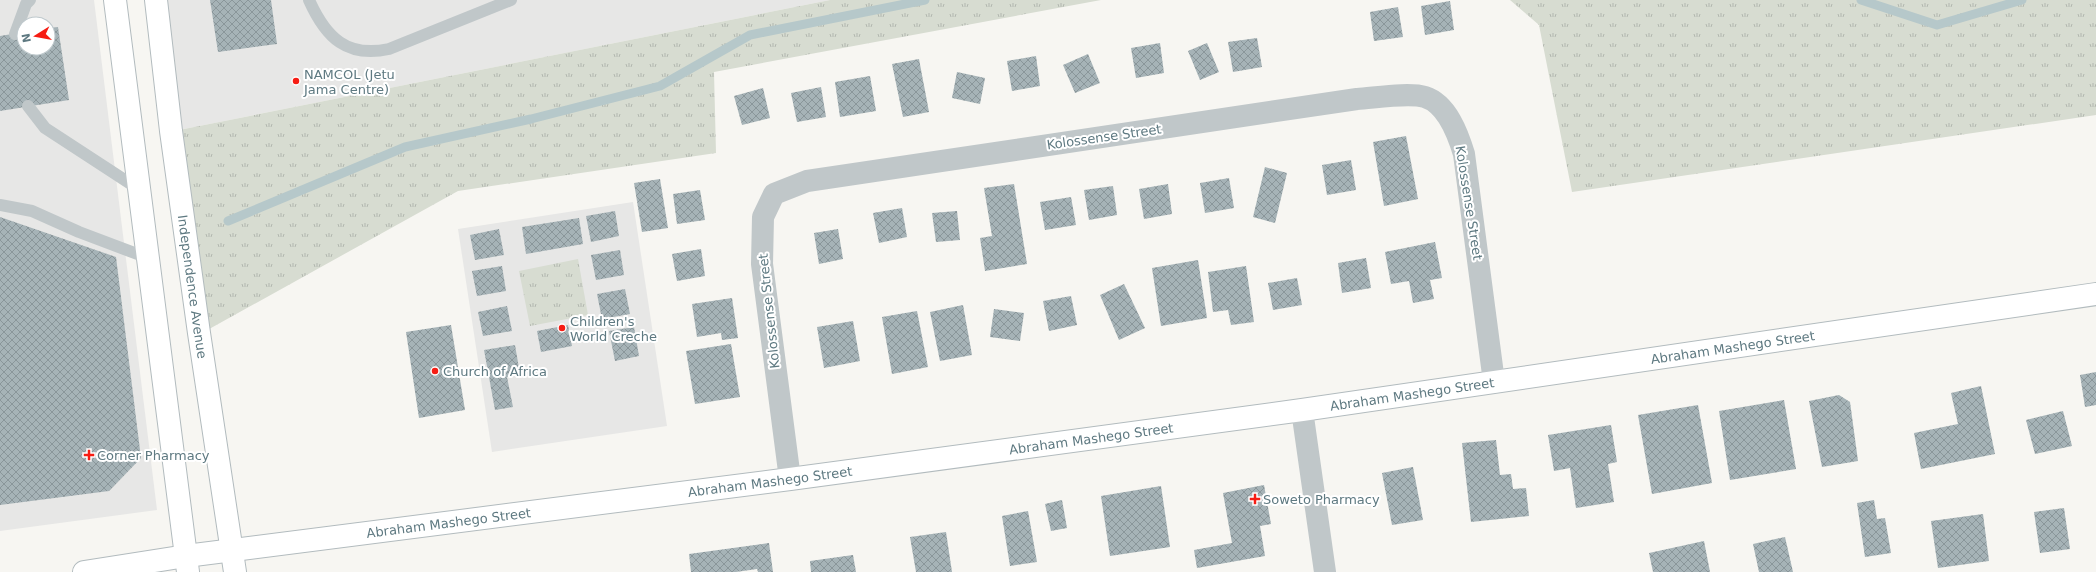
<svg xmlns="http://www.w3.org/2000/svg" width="2096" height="572" font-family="'DejaVu Sans',sans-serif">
<defs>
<pattern id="grass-tufts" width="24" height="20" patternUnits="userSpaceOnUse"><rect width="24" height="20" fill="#d7dcd1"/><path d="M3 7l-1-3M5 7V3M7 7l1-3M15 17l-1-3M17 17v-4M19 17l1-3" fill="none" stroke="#b2b7af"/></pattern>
<pattern id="building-cross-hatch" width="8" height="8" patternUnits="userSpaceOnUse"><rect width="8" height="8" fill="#a6b3b7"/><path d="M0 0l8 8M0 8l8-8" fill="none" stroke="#8a969a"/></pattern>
</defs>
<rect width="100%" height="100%" fill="#f7f6f2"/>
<!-- built -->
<g fill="#e7e7e6" fill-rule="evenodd">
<path d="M0,0H94L157,510L0,531ZM24,24H48V48H24Z"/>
<path d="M158,0H830L174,131Z"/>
<path d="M633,202L667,426L492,452L458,229Z"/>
</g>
<!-- grass -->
<g fill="url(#grass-tufts)">
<path d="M830,0H1101L714,72L716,153L458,191L202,333L174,131Z"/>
<path d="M1510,0H2096V115L1572,192L1539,25Z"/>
<path d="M578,259L588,315L530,326L519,271Z"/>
</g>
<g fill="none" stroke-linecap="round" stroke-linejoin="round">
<!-- stream -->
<g stroke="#b6c8ca" stroke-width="9">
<path d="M1861,0L1937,25L2022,0"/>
<path d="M228,221L405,147L531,119L660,86L750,35L925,0"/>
</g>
</g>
<!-- building -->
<g fill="url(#building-cross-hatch)">
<path d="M210,0H271L277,44L218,52Z"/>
<path d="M1450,1L1454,30L1425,35L1421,6Z"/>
<path d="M1398,7L1403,37L1374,41L1370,12Z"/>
<path d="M58,27L69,100L0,111V36L24,32V48H48V28Z"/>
<path d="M1257,38L1262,67L1233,72L1228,42Z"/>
<path d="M1160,43L1164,73L1136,78L1131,48Z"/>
<path d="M1207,43L1219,72L1200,80L1188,51Z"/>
<path d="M1088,54L1100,83L1075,93L1063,65Z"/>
<path d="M1036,56L1040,86L1012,91L1007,61Z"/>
<path d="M919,59L929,112L903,117L892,64Z"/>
<path d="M957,72L985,78L980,104L952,98Z"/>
<path d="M870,76L876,111L840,117L835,82Z"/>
<path d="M821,87L826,117L797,122L791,93Z"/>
<path d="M763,88L770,118L742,125L734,96Z"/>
<path d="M1406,136L1418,199L1384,206L1373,142Z"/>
<path d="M1351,160L1356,190L1327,195L1322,165Z"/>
<path d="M1265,167L1287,173L1275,223L1253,217Z"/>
<path d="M1229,178L1234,208L1205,213L1200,183Z"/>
<path d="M660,179L668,228L642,232L634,183Z"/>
<path d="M1014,184L1027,264L985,271L980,238L992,236L984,188Z"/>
<path d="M1168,184L1172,214L1144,219L1139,189Z"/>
<path d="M1113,186L1117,215L1089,220L1084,190Z"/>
<path d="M700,190L705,220L677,224L673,194Z"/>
<path d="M1071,197L1076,225L1045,230L1040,202Z"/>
<path d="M902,208L907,237L879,243L873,213Z"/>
<path d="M615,211L619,236L591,242L586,216Z"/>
<path d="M957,211L960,240L936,242L932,213Z"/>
<path d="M0,217L116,257L141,458L109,491L0,505Z"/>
<path d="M579,218L583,244L526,254L522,227Z"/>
<path d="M499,229L504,255L475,260L470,235Z"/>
<path d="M838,229L843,259L819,264L814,233Z"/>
<path d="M1435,242L1442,278L1430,280L1434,299L1413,303L1409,281L1391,284L1385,252Z"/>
<path d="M701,249L705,276L677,281L672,254Z"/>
<path d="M620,250L624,275L596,280L591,255Z"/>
<path d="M1366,258L1371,288L1342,293L1338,263Z"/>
<path d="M1198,260L1207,318L1161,326L1152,268Z"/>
<path d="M502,266L506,291L477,296L472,271Z"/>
<path d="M1246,266L1254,322L1231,325L1228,310L1213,312L1208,272Z"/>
<path d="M1297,278L1302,305L1273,310L1268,283Z"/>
<path d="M1124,284L1145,328L1119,340L1100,295Z"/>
<path d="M625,289L630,314L602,319L597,294Z"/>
<path d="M1071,296L1077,325L1049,331L1043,301Z"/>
<path d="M732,298L738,338L722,340L721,333L697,337L692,304Z"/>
<path d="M963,305L972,355L940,361L930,312Z"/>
<path d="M507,306L512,331L483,336L478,312Z"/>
<path d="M994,309L1024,313L1020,341L990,337Z"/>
<path d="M917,311L928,367L892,374L882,317Z"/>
<path d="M853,321L860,361L824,368L817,327Z"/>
<path d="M451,325L465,410L419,418L406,332Z"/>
<path d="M568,325L572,346L541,352L537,331Z"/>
<path d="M634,327L639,356L615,361L609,331Z"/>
<path d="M731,344L740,397L695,404L686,351Z"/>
<path d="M515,345L520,374L507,377L513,407L495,410L484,350Z"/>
<path d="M2096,372V405L2085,407L2080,375Z"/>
<path d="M1981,386L1995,454L1921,469L1914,433L1958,424L1951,393Z"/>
<path d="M1839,395L1850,402L1858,461L1822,467L1809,401Z"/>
<path d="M1784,400L1796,469L1730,480L1719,411Z"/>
<path d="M1698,405L1712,483L1652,494L1638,415Z"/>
<path d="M2063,411L2072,446L2035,454L2026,420Z"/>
<path d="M1611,425L1617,462L1608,464L1614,502L1576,508L1570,468L1554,471L1548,435Z"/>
<path d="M1496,440L1500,475L1511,474L1513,489L1526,488L1529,516L1471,522L1462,443Z"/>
<path d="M1413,467L1423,520L1392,525L1382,473Z"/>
<path d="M1264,485L1271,524L1260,526L1265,556L1197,568L1194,550L1232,543L1223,493Z"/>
<path d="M1161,486L1170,547L1110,556L1101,496Z"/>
<path d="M1062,500L1067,528L1051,531L1045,504Z"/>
<path d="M1874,500L1877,519L1885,518L1891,553L1865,557L1857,503Z"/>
<path d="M2064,508L2070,549L2040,553L2034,512Z"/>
<path d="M1028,511L1037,562L1010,566L1002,516Z"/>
<path d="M1983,514L1989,561L1938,568L1931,521Z"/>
<path d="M946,532L952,572H916L910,537Z"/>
<path d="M1785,537L1793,572H1759L1753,544Z"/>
<path d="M1704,541L1710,572H1653L1649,553Z"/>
<path d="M769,543L773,572H758L757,569L736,572H691L689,554Z"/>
<path d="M853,555L856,572H811L810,561Z"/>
</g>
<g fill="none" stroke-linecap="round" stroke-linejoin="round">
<!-- secondary casing -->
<g stroke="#b2bbbe" stroke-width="24">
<g id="secondary">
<path d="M115,0L188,572"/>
<path id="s1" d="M156,0L171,131L199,333L235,572"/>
<path id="s2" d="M84,572L186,556L790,479L1302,410L2096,294"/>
</g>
</g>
<!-- lane -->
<g stroke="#c0c7c9" stroke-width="12">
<path d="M309,0C326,38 347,58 389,49L511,0"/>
<path d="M15,34L26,4L30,0"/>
<path d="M28,106L45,128L140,190"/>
<path d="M0,205L32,211L79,232L148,258"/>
</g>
<!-- street -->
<g stroke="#c0c7c9" stroke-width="22">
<path d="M1302,410L1325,572"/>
<path d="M790,479L762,264L763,217L774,194L807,181L1357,99C1374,98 1409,92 1425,97C1447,104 1458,134 1464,154L1494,382"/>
</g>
<!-- secondary -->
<use href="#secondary" stroke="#fff" stroke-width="22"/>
</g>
<!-- markers -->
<g fill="#f61c13" stroke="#fff" stroke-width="1.5">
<circle cx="296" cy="81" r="4"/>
<circle cx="562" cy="328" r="4"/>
<circle cx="435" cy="371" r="4"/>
<path d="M87 449h4v4h4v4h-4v4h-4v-4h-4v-4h4z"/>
<path d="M1253 493h4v4h4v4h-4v4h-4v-4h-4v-4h4z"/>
</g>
<g text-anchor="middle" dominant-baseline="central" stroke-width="4" stroke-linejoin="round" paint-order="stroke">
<!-- poi labels -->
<g font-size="13" fill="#5e7981" stroke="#fff" text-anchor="start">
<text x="304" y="74">NAMCOL (Jetu<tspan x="304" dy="15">Jama Centre)</tspan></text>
<text x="570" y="321">Children's<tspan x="570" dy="15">World Creche</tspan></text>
<text x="443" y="371">Church of Africa</text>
<text x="97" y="455">Corner Pharmacy</text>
<text x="1263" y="499">Soweto Pharmacy</text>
</g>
<!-- street labels -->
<g font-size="13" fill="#5e7981" stroke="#fff">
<text transform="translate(1104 137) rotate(-8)">Kolossense Street</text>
<text transform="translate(1469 203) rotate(81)">Kolossense Street</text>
<text stroke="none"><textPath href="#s1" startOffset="289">Independence Avenue</textPath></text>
<text transform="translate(769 311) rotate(-96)">Kolossense Street</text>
<text stroke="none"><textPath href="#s2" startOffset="1664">Abraham Mashego Street</textPath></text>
<text stroke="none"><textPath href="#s2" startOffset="1340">Abraham Mashego Street</textPath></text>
<text stroke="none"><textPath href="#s2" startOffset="1016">Abraham Mashego Street</textPath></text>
<text stroke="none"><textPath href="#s2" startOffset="692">Abraham Mashego Street</textPath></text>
<text stroke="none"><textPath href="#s2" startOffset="368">Abraham Mashego Street</textPath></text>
</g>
</g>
<!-- north arrow -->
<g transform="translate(36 36) rotate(259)"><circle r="19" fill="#ffffff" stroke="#bfc9cd"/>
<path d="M0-3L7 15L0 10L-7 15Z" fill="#f61c13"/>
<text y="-6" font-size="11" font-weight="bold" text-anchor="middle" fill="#5e7981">N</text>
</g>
</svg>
